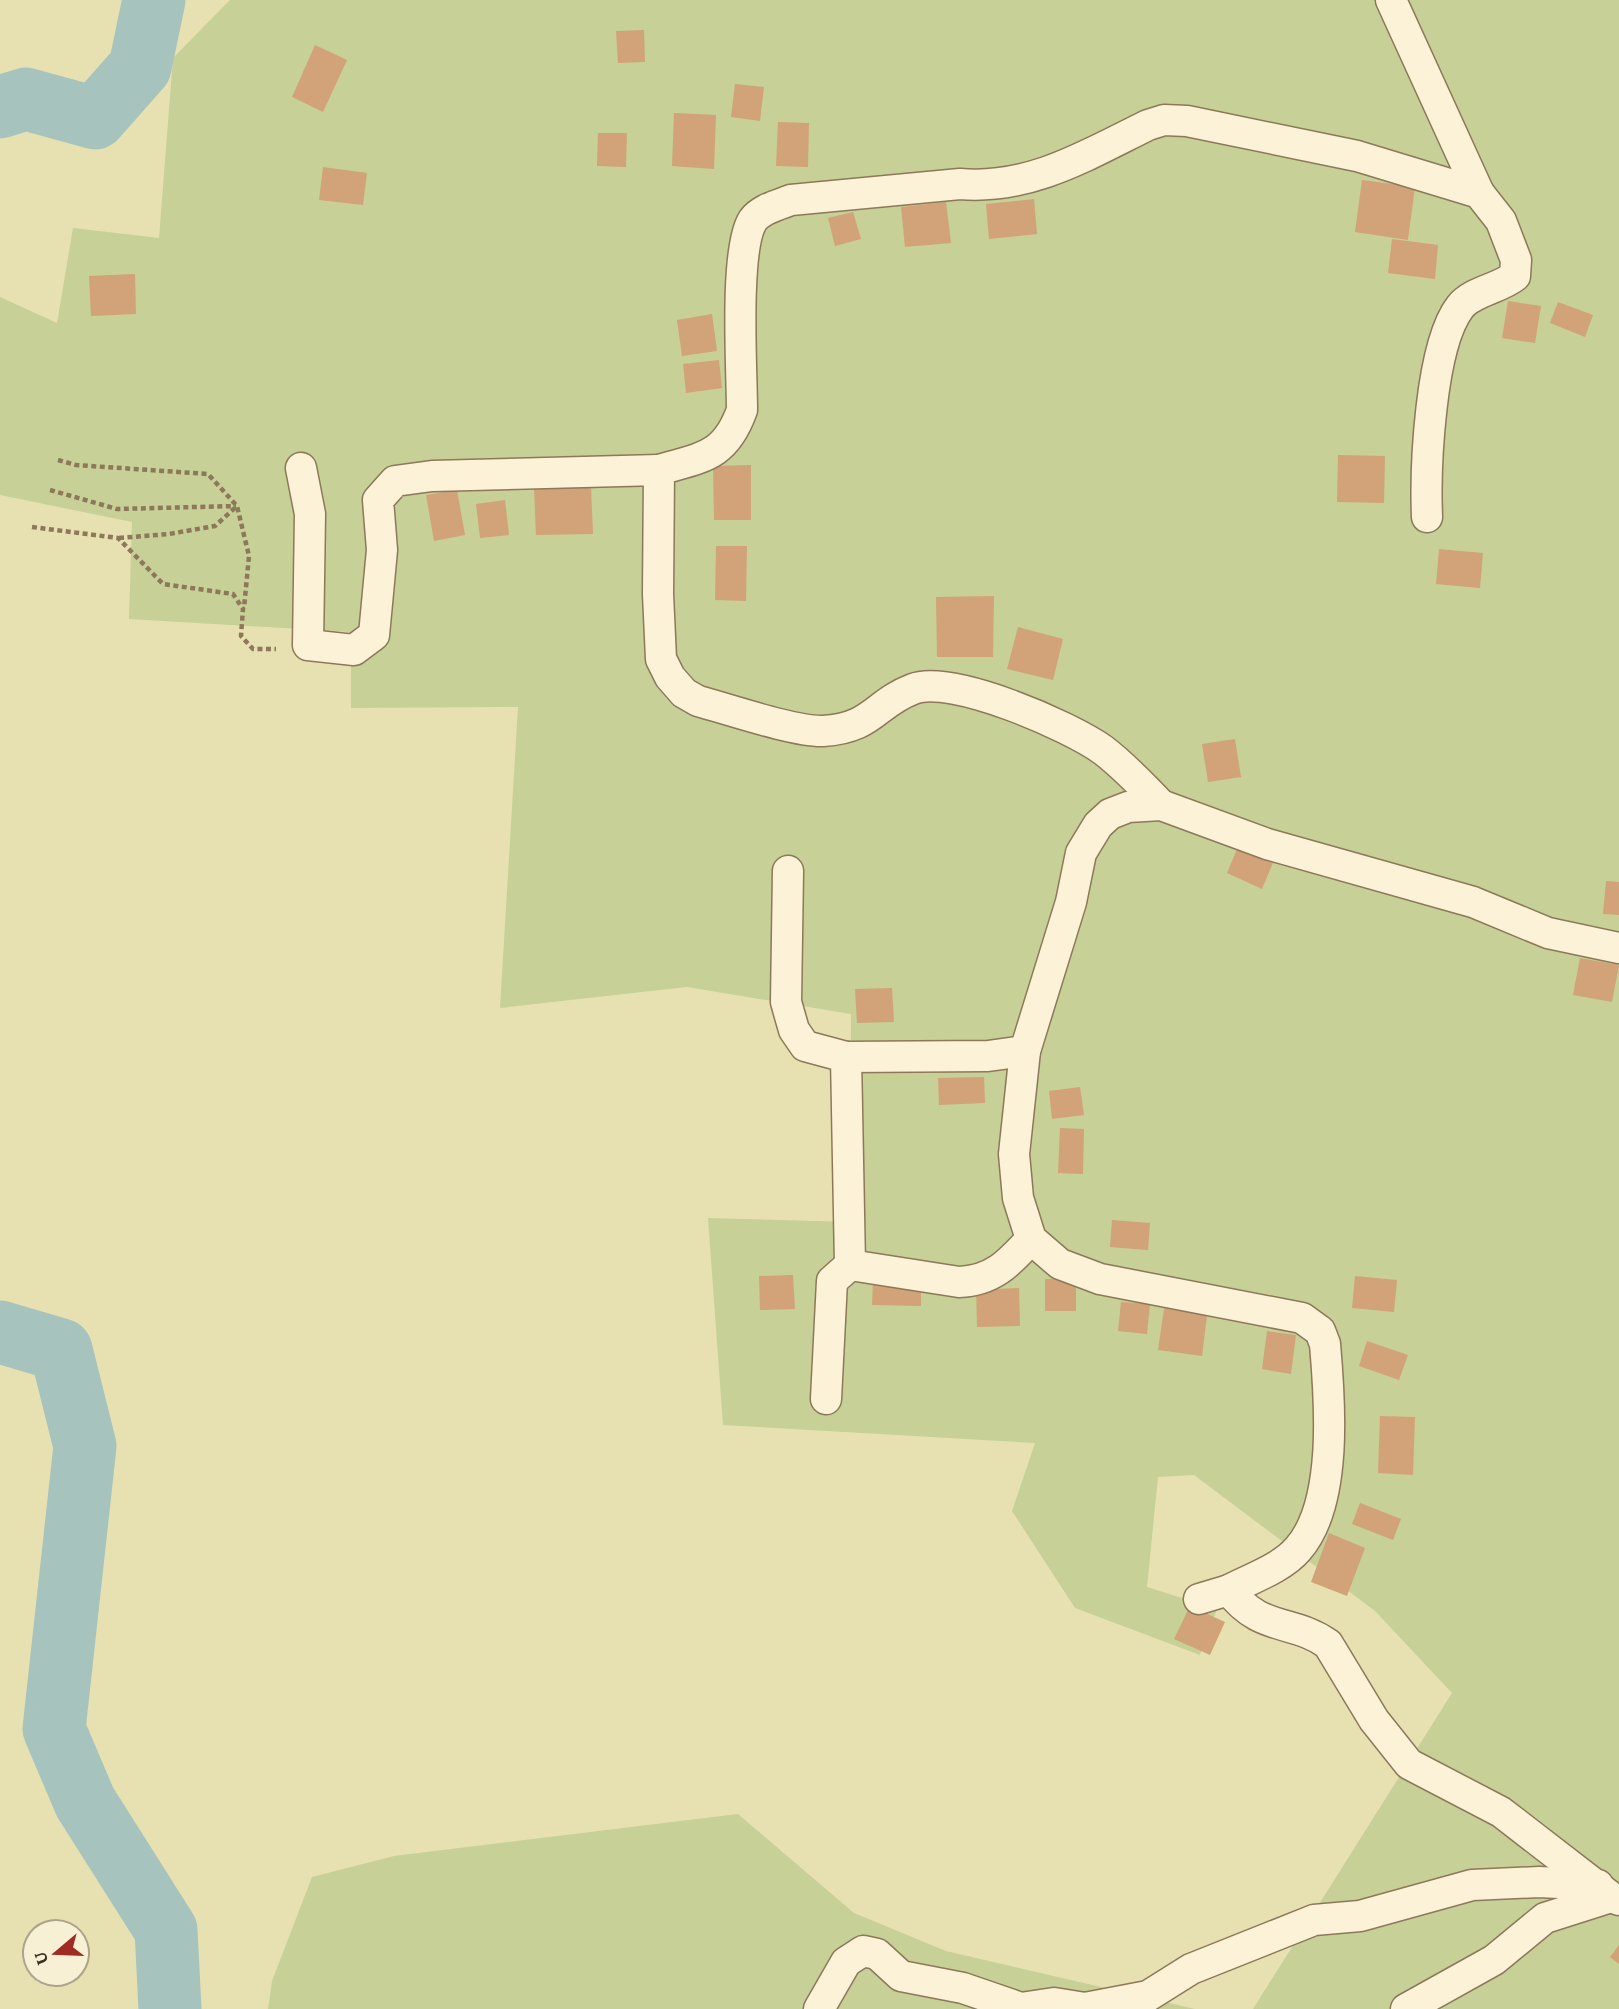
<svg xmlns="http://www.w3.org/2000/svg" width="1619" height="2009" font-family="'Crimson Pro',serif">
<rect width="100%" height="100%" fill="#f1e6c4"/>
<!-- farmland -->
<path fill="#e7e1b1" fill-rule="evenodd" d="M0,0H1619V2009H0ZM35,1932H77V1974H35Z"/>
<!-- green -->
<g fill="#c6d097">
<path d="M230,0H1619V2009H1253L1452,1693L1375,1611L1194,1475L1158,1477L1147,1587L1217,1609L1200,1655L1075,1608L1012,1511L1035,1443L723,1425L708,1218L850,1222L851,1014L687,987L500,1008L518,707L351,708V632L129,619L132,522L0,495V297L57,323L73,228L159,238L173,58Z"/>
<path d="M738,1814L854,1913L946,1951L1195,2009H268L272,1981L312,1877L394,1856Z"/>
</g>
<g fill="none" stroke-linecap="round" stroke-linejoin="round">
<!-- river -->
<g stroke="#a6c4bd" stroke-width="63">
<path d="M0,107L26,99L95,118L140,67L154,0"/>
<path d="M0,1332L61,1350L85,1446L54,1729L85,1802L166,1930L170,2009"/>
</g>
</g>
<!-- building -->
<g fill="#d2a278">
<path d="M644,30L645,62L618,63L616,31Z"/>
<path d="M315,45L347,60L323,112L292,97Z"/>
<path d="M735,84L764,87L760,121L731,117Z"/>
<path d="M674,113L716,115L714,169L672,166Z"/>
<path d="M778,122L809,123L808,167L776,166Z"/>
<path d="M598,133H627L626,167L597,166Z"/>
<path d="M323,167L367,173L363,205L319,200Z"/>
<path d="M1362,180L1415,187L1408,240L1355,232Z"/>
<path d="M1034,199L1037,234L989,239L986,204Z"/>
<path d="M946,202L951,243L905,247L901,207Z"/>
<path d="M853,212L861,239L835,246L828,218Z"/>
<path d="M1392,239L1438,245L1435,279L1388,273Z"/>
<path d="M135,274L136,314L91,316L89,276Z"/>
<path d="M1508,301L1541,306L1535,343L1502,338Z"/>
<path d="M1558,302L1593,315L1585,337L1550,323Z"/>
<path d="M712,314L717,351L682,356L677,320Z"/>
<path d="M719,360L722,388L686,393L683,364Z"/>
<path d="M1338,455L1385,456L1384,503L1337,502Z"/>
<path d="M751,465V520H714L713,466Z"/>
<path d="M591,486L593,534L536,535L534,488Z"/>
<path d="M457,490L465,535L434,541L426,495Z"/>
<path d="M505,500L509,535L480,538L476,504Z"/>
<path d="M716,546H747L746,601L715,600Z"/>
<path d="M1439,549L1483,553L1480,588L1436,584Z"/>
<path d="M994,596L993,657H937L936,597Z"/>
<path d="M1018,627L1063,639L1053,680L1007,669Z"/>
<path d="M1235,739L1241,777L1208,782L1202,744Z"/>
<path d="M1242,837L1277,853L1262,889L1227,873Z"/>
<path d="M1606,881L1619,882V915L1603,914Z"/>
<path d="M1580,958L1619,965L1612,1002L1573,995Z"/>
<path d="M892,988L894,1022L857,1023L855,989Z"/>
<path d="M984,1077L985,1103L939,1105L938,1078Z"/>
<path d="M1080,1087L1084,1115L1052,1119L1049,1091Z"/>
<path d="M1060,1128L1084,1129L1083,1174L1058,1173Z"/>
<path d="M1112,1220L1150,1223L1148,1250L1110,1247Z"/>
<path d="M793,1275L795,1309L760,1310L759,1276Z"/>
<path d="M1355,1276L1397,1280L1394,1312L1352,1308Z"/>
<path d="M873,1279H921V1306L872,1305Z"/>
<rect x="1045" y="1279" width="31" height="32"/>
<path d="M1019,1288L1020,1326L977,1327L976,1290Z"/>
<path d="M1121,1302L1150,1304L1147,1334L1118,1331Z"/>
<path d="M1165,1302L1208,1308L1202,1356L1158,1350Z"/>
<path d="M1267,1331L1296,1335L1291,1374L1262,1369Z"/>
<path d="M1367,1341L1408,1355L1399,1380L1359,1366Z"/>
<path d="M1380,1416L1415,1417L1413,1475L1378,1473Z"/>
<path d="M1360,1503L1401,1519L1393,1540L1352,1524Z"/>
<path d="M1329,1533L1365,1548L1347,1596L1311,1582Z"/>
<path d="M1190,1606L1225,1622L1210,1655L1174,1639Z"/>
<path d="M1619,1945V1964L1610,1957Z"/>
</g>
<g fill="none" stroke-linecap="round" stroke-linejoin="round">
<!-- minor casing -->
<g stroke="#8d7859" stroke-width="33">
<g id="minor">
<path d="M1391,0L1479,193"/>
<path d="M301,468L310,514L308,645L354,650L374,635L382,550L378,500L395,481L432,476L659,470L658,594L661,659L670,677L684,693L698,701C728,709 795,732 823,731C873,728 874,704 913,689C951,674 1070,726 1103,750C1124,766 1143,786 1161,805"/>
<path d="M659,470C703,457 725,457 742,410C742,372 734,249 753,220C761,209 778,205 791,200L960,184C1030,190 1087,155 1148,125L1164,120L1187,121L1357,156L1479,193L1501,221L1516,260L1515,276C1499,289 1472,291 1460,307C1430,346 1425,468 1427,517"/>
<path d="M788,871L786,1002L794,1030L805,1046L846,1057L850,1265"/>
<path d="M846,1057L988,1056L1025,1051"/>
<path d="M826,1399L832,1281L850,1265L959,1282C993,1281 1009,1263 1031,1239"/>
<path d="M1229,1590C1250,1579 1282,1568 1298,1549C1338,1504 1330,1401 1325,1344L1320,1331L1302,1318L1100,1279L1060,1264L1031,1239L1018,1198L1014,1154L1025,1051L1071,902L1081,853L1098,825L1110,814L1128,807L1161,805L1267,844L1473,902L1548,933L1619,948"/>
<path d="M1199,1599L1229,1590C1260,1632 1293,1619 1328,1644L1374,1720L1409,1764L1501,1812L1611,1897L1619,1900"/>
<path d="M819,2009L846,1962L863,1951L877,1954L901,1976L963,1988L1021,2008L1054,2003L1085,2008L1148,1996L1191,1969L1314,1920L1360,1916L1472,1885L1539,1882L1598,1885"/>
<path d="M1406,2009L1494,1960L1545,1918L1611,1897"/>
</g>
</g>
<!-- path -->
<g stroke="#8d7859" stroke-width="4.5" stroke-dasharray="5 3.5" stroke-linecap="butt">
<path d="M58,460L76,465L208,474L237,506L249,556L244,608"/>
<path d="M50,490L117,509L236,506"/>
<path d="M32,527L118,538L163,584L233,594L243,609L241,636L253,649H276"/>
<path d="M119,538L169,534L215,526L237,506"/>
</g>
<!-- minor -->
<use href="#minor" stroke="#fbf2d8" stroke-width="30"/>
</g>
<!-- north arrow -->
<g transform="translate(56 1953) rotate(251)"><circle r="33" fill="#f8f0d5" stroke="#ada28c" stroke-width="2"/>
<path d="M0-5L12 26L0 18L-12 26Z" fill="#a02b25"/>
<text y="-10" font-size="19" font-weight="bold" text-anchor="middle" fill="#3c2e1e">U</text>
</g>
</svg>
